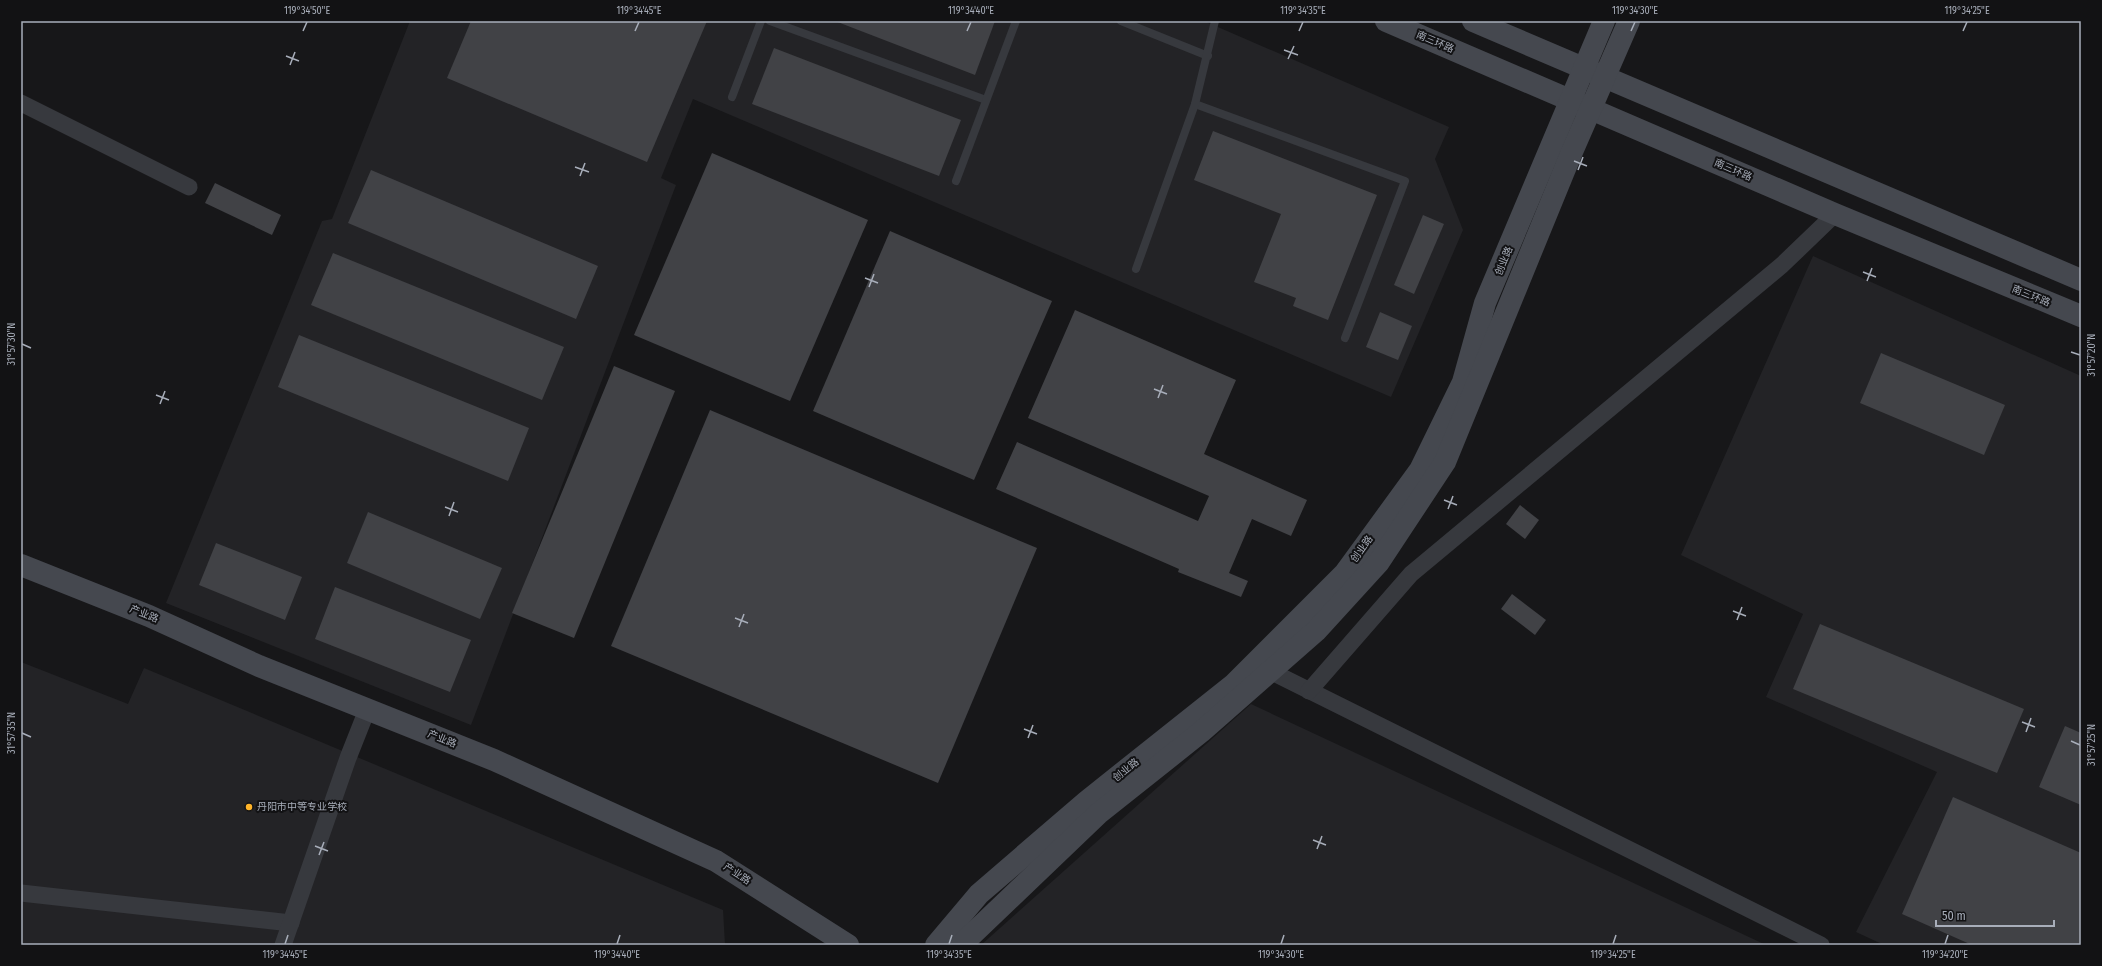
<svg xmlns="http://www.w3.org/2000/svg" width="2102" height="966" font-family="'Fira Sans Condensed','Noto Sans SC',sans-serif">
<rect width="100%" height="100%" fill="#171719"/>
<!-- built -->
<g fill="#232326">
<path d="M410,21H1204L1449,127L1435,159L1463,230L1391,397L693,99L661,178L676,185L471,725L166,603L322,221L332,219Z"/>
<path d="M1813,256L2081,376V945H1884L1856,932L1937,772L1766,697L1803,614L1681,555Z"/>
<path d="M21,662L128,704L144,668L723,910L725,945H21Z"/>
<path d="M1251,704L1766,945H981Z"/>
</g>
<!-- building -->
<g fill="#414246">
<path d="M471,21H707L647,162L447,78Z"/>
<path d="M835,21H995L975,75Z"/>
<path d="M774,48L961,120L939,176L752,104Z"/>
<path d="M1213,131L1377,195L1328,320L1293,306L1296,298L1254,282L1281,214L1194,180Z"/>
<path d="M712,153L868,220L790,401L634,335Z"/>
<path d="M371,170L598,266L576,319L348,223Z"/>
<path d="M215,183L281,215L272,235L205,203Z"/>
<path d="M1423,215L1444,224L1414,294L1394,285Z"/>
<path d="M890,231L1052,301L974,480L813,411Z"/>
<path d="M333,253L564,347L542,400L311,305Z"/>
<path d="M1075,310L1236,380L1204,454L1307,500L1291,536L1252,519L1229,573L1248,581L1241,597L1178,572L1179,569L996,489L1017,442L1198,521L1209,496L1028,418Z"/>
<path d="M1380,312L1412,326L1398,360L1366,347Z"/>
<path d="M299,335L529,428L508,481L278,387Z"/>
<path d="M1881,353L2005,405L1984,455L1860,403Z"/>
<path d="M614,366L675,391L574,638L512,613Z"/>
<path d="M710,410L1037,548L938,783L611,646Z"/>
<path d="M1520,505L1539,520L1525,539L1506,524Z"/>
<path d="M368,512L502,568L480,619L347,563Z"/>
<path d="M216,543L302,577L285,620L199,585Z"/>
<path d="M335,587L471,640L450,692L315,639Z"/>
<path d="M1512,594L1546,620L1535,635L1501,609Z"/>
<path d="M1820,624L2024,709L1997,773L1793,689Z"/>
<path d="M2065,726L2081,733V805L2039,787Z"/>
<path d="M1953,797L2081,853V945H1972L1902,914Z"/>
</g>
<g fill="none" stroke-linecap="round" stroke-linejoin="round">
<!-- lane -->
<g stroke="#37393e" stroke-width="8">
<path d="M770,21L986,100"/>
<path d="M1121,21L1208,56"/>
<path d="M732,97L761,21"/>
<path d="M1195,104L1405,181L1345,338"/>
<path d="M956,181L1016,21"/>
<path d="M1136,269L1195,104L1215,21"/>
</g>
<!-- street -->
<g stroke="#37393e" stroke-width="17">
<path d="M21,103L189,187"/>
<path d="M1270,671L1821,945"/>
<path d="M1309,691L1411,574L1782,265L1835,214"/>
<path d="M21,893L291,923"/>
<path d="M283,945L348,758L367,710"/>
</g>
<!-- secondary -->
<g stroke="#45484f" stroke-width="22">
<path d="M1386,21L1835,214L2081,316"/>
<path d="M1473,21L2081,280"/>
<path d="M21,565L149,616L259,666L494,760L716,861L848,945"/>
<path d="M936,945L979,894L1087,801L1234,684L1345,573L1420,470L1463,382L1485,303L1604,21"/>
<path d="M961,945L1098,814L1201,732L1316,631L1379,562L1445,462L1571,154L1629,21"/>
</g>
</g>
<!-- ticks -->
<path fill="none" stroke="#a8aeba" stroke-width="1.5" d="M303,31L307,22M635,31L639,22M967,31L971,22M1299,31L1303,22M1631,31L1635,22M1963,31L1967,22M1284,50L1298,55M286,56L299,61M1288,59L1294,46M290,65L295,52M1574,161L1587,166M575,167L589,172M1578,170L1583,157M580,176L585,163M1863,272L1876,277M865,278L878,283M1867,281L1872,268M869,287L874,274M22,344L31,348M2071,352L2080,355M1154,389L1167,394M156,395L169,400M1158,398L1163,385M160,404L165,391M1444,500L1457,505M445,507L458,512M1448,509L1453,496M449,516L454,502M1733,611L1746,616M735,618L748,623M1737,620L1742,607M739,627L744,614M2022,722L2035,727M1024,729L1037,734M2026,732L2031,718M22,733L31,737M1028,738L1033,725M2071,741L2080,745M1313,840L1326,845M315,846L328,851M1317,849L1322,836M319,855L324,842M285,944L288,935M617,944L620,935M949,944L952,935M1281,944L1284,935M1613,944L1616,935M1945,944L1948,935"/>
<!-- markers -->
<circle fill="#ffb429" stroke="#121214" stroke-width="1.5" cx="249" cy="807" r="4"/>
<g text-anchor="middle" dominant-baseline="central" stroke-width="4" stroke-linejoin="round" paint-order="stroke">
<!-- street labels -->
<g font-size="10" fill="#a8aeba" stroke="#121214">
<text transform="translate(1435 42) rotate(23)">南三环路</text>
<text transform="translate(1733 170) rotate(23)">南三环路</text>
<text transform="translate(1504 261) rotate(-67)">创业路</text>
<text transform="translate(2031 296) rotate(22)">南三环路</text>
<text transform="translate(1362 549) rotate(-54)">创业路</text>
<text transform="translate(144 614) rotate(22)">产业路</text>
<text transform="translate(442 739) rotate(22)">产业路</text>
<text transform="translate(1126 770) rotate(-39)">创业路</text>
<text transform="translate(737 874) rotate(33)">产业路</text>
</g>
<!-- poi labels -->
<g font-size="10" fill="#a8aeba" stroke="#121214" text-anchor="start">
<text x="257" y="807">丹阳市中等专业学校</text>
</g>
</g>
<!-- border -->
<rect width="2102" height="966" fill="none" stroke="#121214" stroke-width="44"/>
<!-- scale -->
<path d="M1936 920v6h118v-6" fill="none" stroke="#a8aeba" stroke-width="2"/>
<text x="1942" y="920" font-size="12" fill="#a8aeba" stroke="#121214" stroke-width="3" paint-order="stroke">50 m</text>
<rect x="22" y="22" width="2058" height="922" fill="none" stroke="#a8aeba" stroke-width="1.5"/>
<g font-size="10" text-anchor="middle" fill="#a8aeba">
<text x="307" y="14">119°34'50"E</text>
<text x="639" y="14">119°34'45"E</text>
<text x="971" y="14">119°34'40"E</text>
<text x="1303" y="14">119°34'35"E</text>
<text x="1635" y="14">119°34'30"E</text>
<text x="1967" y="14">119°34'25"E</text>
<text transform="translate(11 344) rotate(-90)" y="4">31°57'30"N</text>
<text transform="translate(2091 355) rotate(-90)" y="4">31°57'20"N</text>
<text transform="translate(11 733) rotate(-90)" y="4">31°57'35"N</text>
<text transform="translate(2091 745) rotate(-90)" y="4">31°57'25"N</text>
<text x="285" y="958">119°34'45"E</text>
<text x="617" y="958">119°34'40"E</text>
<text x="949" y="958">119°34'35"E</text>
<text x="1281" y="958">119°34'30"E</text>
<text x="1613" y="958">119°34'25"E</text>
<text x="1945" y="958">119°34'20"E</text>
</g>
</svg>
